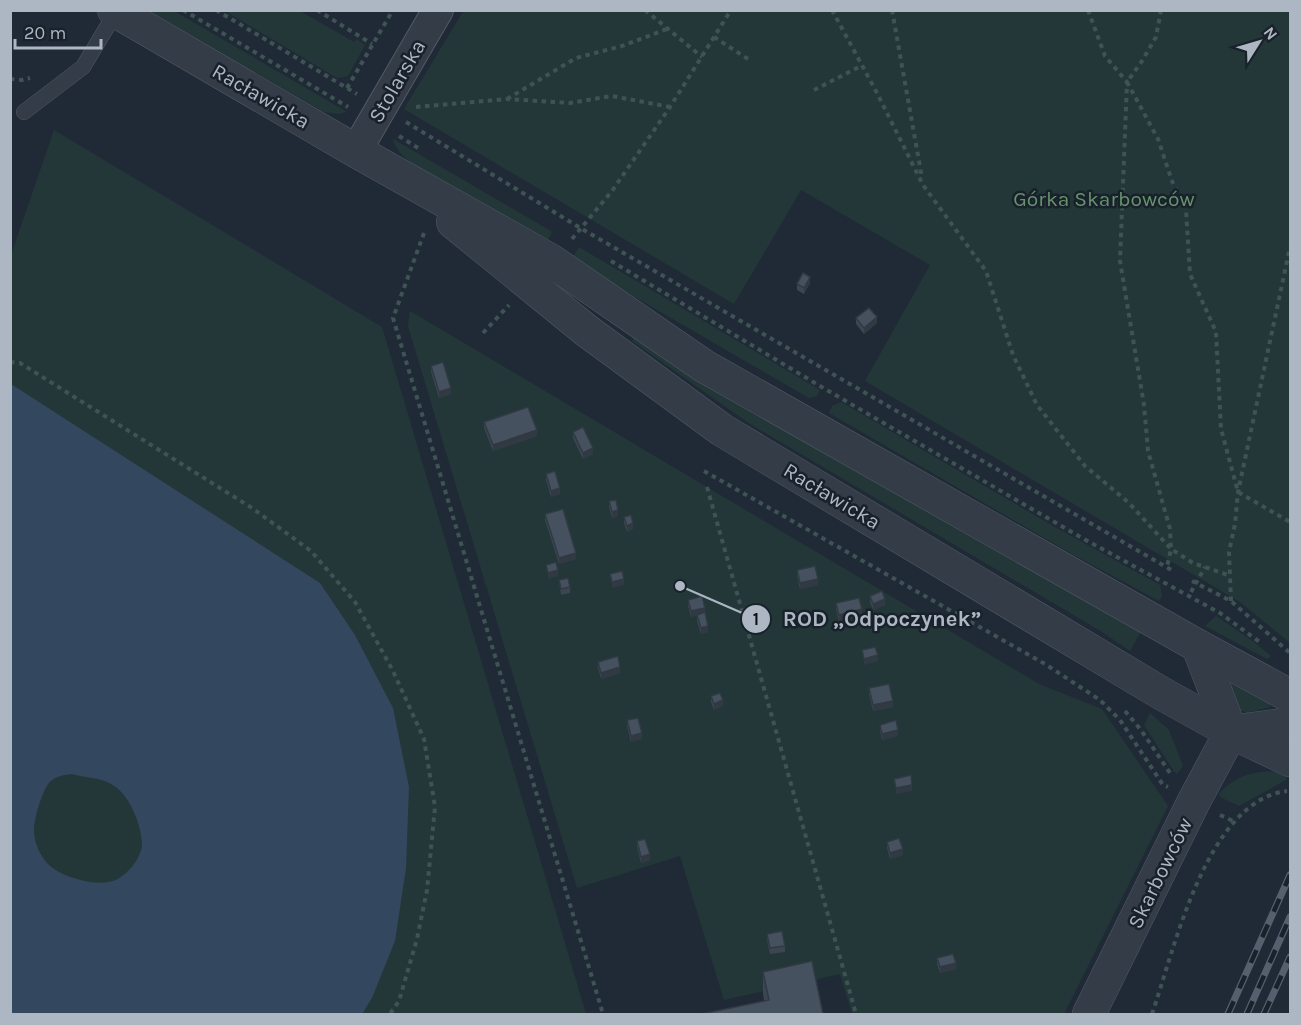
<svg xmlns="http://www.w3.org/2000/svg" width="1301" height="1025" font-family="Karla,sans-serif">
<rect width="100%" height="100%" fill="#202a36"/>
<!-- green -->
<g fill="#233738">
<path d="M464,10L1290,11V643L1240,602L865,381L930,265L801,190L734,304L404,109Z"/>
<path d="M150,11H174L347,112L339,114L324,112Z"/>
<path d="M225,11H300L354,42L357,39L365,45L348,76L337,78Z"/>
<path d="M54,130L382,327L586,1014H11L10,258Z"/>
<path d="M393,139L551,231L552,232L546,244L415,167C407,159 395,151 393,139Z"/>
<path d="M579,247L820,390L817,396L809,398L571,260Z"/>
<path d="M410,311L1039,684L1102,709L1168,806L1064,1014H852L840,974L724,1000L680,856L577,888L408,326Z"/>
<path d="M635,335L1143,628L1130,651L1099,630L750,424L632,341Z"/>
<path d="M841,402L1053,526L1160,585L1162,596L1159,601L1072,554L829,413L832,406Z"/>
<path d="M1216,616L1254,642L1271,656L1267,659L1205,626Z"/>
<path d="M1224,680L1271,704L1270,707L1247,713L1240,710Z"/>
<path d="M1150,713L1169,730L1183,766L1177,774L1174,771L1144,725Z"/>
<path d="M1276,771L1287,776L1286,780L1239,806L1220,797L1219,793C1238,775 1250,772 1276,771Z"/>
</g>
<!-- water -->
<path fill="#33475e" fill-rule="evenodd" d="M11,384L320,583L355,635L393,708L409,787L406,868L395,941L372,998L362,1014H11ZM72,774C85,778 99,777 111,784C129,793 141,824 142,843C142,858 127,876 113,881C103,884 91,883 81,880C71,878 56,872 49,865C41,858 34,842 34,832C33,821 43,787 51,781C57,776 64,775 72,774Z"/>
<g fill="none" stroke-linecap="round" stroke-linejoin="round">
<!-- service casing -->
<g stroke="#515a65" stroke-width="16">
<path id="service" d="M24,112L83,67L116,12"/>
</g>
<!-- minor casing -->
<g stroke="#515a65" stroke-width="32">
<path id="minor" d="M356,151L438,10"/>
</g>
<!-- tertiary casing -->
<g stroke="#515a65" stroke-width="34">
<g id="tertiary">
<path d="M114,10L356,151L550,260L704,366L1198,646L1290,696"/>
<path d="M453,222L587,331L722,430L1161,693L1231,732L1290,760"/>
<path d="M1231,732L1290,724"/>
<path d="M1089,1014L1194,801L1231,732L1198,646"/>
</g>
</g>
<!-- path -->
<g stroke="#3f5355" stroke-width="4" stroke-dasharray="4.5 4.5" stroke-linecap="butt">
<path d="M183,10L348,107"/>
<path d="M216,10L357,94"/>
<path d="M317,10L372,44"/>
<path d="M645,10L702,57"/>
<path d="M832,10L877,93L923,185L986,271L1013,355L1037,405L1085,466L1129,503L1171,549L1193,563L1228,575"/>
<path d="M892,10L922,178"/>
<path d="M1088,10L1105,56L1127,82L1120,261L1144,405L1148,451L1170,529L1171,549L1167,567"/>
<path d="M1161,10L1156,37L1142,61L1127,82L1158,139L1172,181L1186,210L1190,274L1216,332L1221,429L1238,492L1290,522"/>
<path d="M714,37L748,59"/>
<path d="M10,79L22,80L30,78"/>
<path d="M347,88L393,10"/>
<path d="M814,90L861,66"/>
<path d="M507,99L576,58L622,46L667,29"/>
<path d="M416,107L507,99L570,103L612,96L670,107"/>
<path d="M406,122L582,229L1173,571"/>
<path d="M399,136L418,148"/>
<path d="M424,233L393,318L603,1014"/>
<path d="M572,239L612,191L670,107L731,10"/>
<path d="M611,261L825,389L1082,538L1220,613L1261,643"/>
<path d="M483,333L509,305"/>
<path d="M10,362L20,363L252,508L311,551L355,602L393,671L424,739L435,807L427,890L417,939L399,1001L390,1014"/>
<path d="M704,471L1045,664L1100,700L1120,720L1163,785L1168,787"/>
<path d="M707,487L856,1014"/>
<path d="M1192,581L1231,601L1290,653"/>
<path d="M1191,592L1205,567"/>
<path d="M1231,601L1229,552L1235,524L1238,492L1290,247"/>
<path d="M1125,711L1141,730L1172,776"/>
<path d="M1220,815L1233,821"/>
<path d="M1152,1014C1174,951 1206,801 1287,791"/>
</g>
<!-- service -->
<use href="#service" stroke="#333c47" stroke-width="15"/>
<!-- minor -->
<use href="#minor" stroke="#333c47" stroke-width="30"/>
<!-- tertiary -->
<use href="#tertiary" stroke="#333c47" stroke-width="33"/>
<!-- rail casing -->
<g stroke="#55606e" stroke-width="7">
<g id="rail">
<path d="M1228,1014L1290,875"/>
<path d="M1247,1014L1290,917"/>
<path d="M1264,1014L1290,957"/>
</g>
</g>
<!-- rail -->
<use href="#rail" stroke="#19212b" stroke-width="4.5" stroke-dasharray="14" stroke-linecap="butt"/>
</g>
<!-- wall -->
<g fill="#3c4653">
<path d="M810,283L804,294L797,290V284Z"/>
<path d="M856,318L877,323L864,334L856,324Z"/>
<path d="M431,366L451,394L439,398L431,372Z"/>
<path d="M484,422L537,436L493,451L484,428Z"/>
<path d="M573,432L593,454L583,459L573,438Z"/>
<path d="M546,474L560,494L551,497L546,480Z"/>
<path d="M609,501L618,516L612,518L609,507Z"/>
<path d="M545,514L576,559L559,564L545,520Z"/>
<path d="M624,517L633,529L627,532L624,523Z"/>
<path d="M797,570L818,585L800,589L797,576Z"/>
<path d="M559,580L570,587V593L561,595Z"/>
<path d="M870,596L885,605L873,610L870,602Z"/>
<path d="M688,600L705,613L708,632L701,634L697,621V615L691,617L688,606Z"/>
<path d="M836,603L862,615L839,621L836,609Z"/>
<path d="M598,662L620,673L601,679L598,668Z"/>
<path d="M869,688L893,707L873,711L869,694Z"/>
<path d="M711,696L723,706L714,710L711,702Z"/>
<path d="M627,720L642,739L631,742L627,726Z"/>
<path d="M880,725L898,736L882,740L880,731Z"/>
<path d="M637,841L650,860L641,863L637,847Z"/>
<path d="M887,842L903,855L890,859L887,848Z"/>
<path d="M767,934L785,946V952L770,954L767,940Z"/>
<path d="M937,958L956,969L940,973L937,964Z"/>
<path d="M763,972L823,1014L764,1001L763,993Z"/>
</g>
<!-- shaded-wall -->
<g fill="#313943">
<path d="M810,277V283L804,294V288Z"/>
<path d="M877,317V323L864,334V328Z"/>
<path d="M451,388V394L439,398V392Z"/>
<path d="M537,430V436L493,451V445Z"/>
<path d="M593,448V454L583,459V453Z"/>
<path d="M560,488V494L551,497V491Z"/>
<path d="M618,510V516L612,518V512Z"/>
<path d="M633,523V529L627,532V526Z"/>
<path d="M576,553V559L559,564V558Z"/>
<path d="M558,570V576L548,579V573Z"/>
<path d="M624,579V585L612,588V582Z"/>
<path d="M818,579V585L800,589V583Z"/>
<path d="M885,599V605L873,610V604Z"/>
<path d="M705,608V614L691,617V611Z"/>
<path d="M862,609V615L839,621V615Z"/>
<path d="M708,626V632L701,634V628Z"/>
<path d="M878,655V661L864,665V659Z"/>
<path d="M620,667V673L601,679V673Z"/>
<path d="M723,700V706L714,710V704Z"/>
<path d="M893,701V707L873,711V705Z"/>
<path d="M898,730V736L882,740V734Z"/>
<path d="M642,733V739L631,742V736Z"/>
<path d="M912,785V791L896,794V788Z"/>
<path d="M903,849V855L890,859V853Z"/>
<path d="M650,854V860L641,863V857Z"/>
<path d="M956,963V969L940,973V967Z"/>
</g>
<!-- building -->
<g fill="#465160" stroke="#313943" stroke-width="1.5">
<path d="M803,273L810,277L804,288L797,284Z"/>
<path d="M869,308L877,317L864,328L856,318Z"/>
<path d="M443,362L451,388L439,392L431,366Z"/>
<path d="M528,407L537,430L493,445L484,422Z"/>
<path d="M583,427L593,448L583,453L573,432Z"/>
<path d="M555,471L560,488L551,491L546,474Z"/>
<path d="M616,500L618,510L612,512L609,501Z"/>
<path d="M563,509L576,553L559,558L545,514Z"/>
<path d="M631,515L633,523L627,526L624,517Z"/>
<path d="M556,562L558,570L548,573L546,565Z"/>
<path d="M815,566L818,579L800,583L797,570Z"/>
<path d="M622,571L624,579L612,582L610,574Z"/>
<path d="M568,578L570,587L561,589L559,580Z"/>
<path d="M882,591L885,599L873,604L870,596Z"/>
<path d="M702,596L705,608L691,611L688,600Z"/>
<path d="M859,598L862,609L839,615L836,603Z"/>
<path d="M705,612L708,626L701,628L697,615Z"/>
<path d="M875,647L878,655L864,659L862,650Z"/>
<path d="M618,656L620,667L601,673L598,662Z"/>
<path d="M889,684L893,701L873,705L869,688Z"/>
<path d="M720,693L723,700L714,704L711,696Z"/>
<path d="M638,718L642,733L631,736L627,720Z"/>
<path d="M896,720L898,730L882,734L880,725Z"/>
<path d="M911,775L912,785L896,788L894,779Z"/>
<path d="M899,838L903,849L890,853L887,842Z"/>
<path d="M645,839L650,854L641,857L637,841Z"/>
<path d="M782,931L785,946L770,948L767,934Z"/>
<path d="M953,954L956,963L940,967L937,958Z"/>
<path d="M812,961L823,1014H702L769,1000L763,972Z"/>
</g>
<g text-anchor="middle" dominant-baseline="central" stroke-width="5" stroke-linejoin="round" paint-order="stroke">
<!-- street labels -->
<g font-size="21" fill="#adb7c4" stroke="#19212b">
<text transform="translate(397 81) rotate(-60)">Stolarska</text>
<text transform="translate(261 96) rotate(30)">Racławicka</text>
<text transform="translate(832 496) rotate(31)">Racławicka</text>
<text transform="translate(1160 873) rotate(-64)">Skarbowców</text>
</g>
<!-- park labels -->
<g font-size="21" fill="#66936e" stroke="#19212b">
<text x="1104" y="199">Górka Skarbowców</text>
</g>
</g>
<!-- callouts -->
<path fill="none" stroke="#adb7c4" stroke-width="2" d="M680 586L756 619"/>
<g fill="#adb7c4" stroke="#19212b" stroke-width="2">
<circle cx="680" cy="586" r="6"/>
<circle cx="756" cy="619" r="15"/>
</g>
<g font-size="18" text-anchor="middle" font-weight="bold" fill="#111">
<text x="756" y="625">1</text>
</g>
<g font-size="22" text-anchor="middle" font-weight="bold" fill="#adb7c4" stroke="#19212b" stroke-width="5" stroke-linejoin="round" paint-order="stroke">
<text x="882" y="626">ROD „Odpoczynek”</text>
</g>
<!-- border -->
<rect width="1301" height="1025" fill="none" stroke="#adb7c4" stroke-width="24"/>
<!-- north arrow -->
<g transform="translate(1259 42) rotate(53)" stroke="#19212b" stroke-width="4.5" paint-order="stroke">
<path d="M0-4.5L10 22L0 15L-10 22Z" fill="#adb7c4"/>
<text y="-9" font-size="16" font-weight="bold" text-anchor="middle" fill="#adb7c4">N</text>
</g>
<!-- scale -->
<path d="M15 39v9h86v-9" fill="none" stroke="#adb7c4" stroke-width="3"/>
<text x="24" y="39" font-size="18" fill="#adb7c4" stroke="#19212b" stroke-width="4.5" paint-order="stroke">20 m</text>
</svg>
